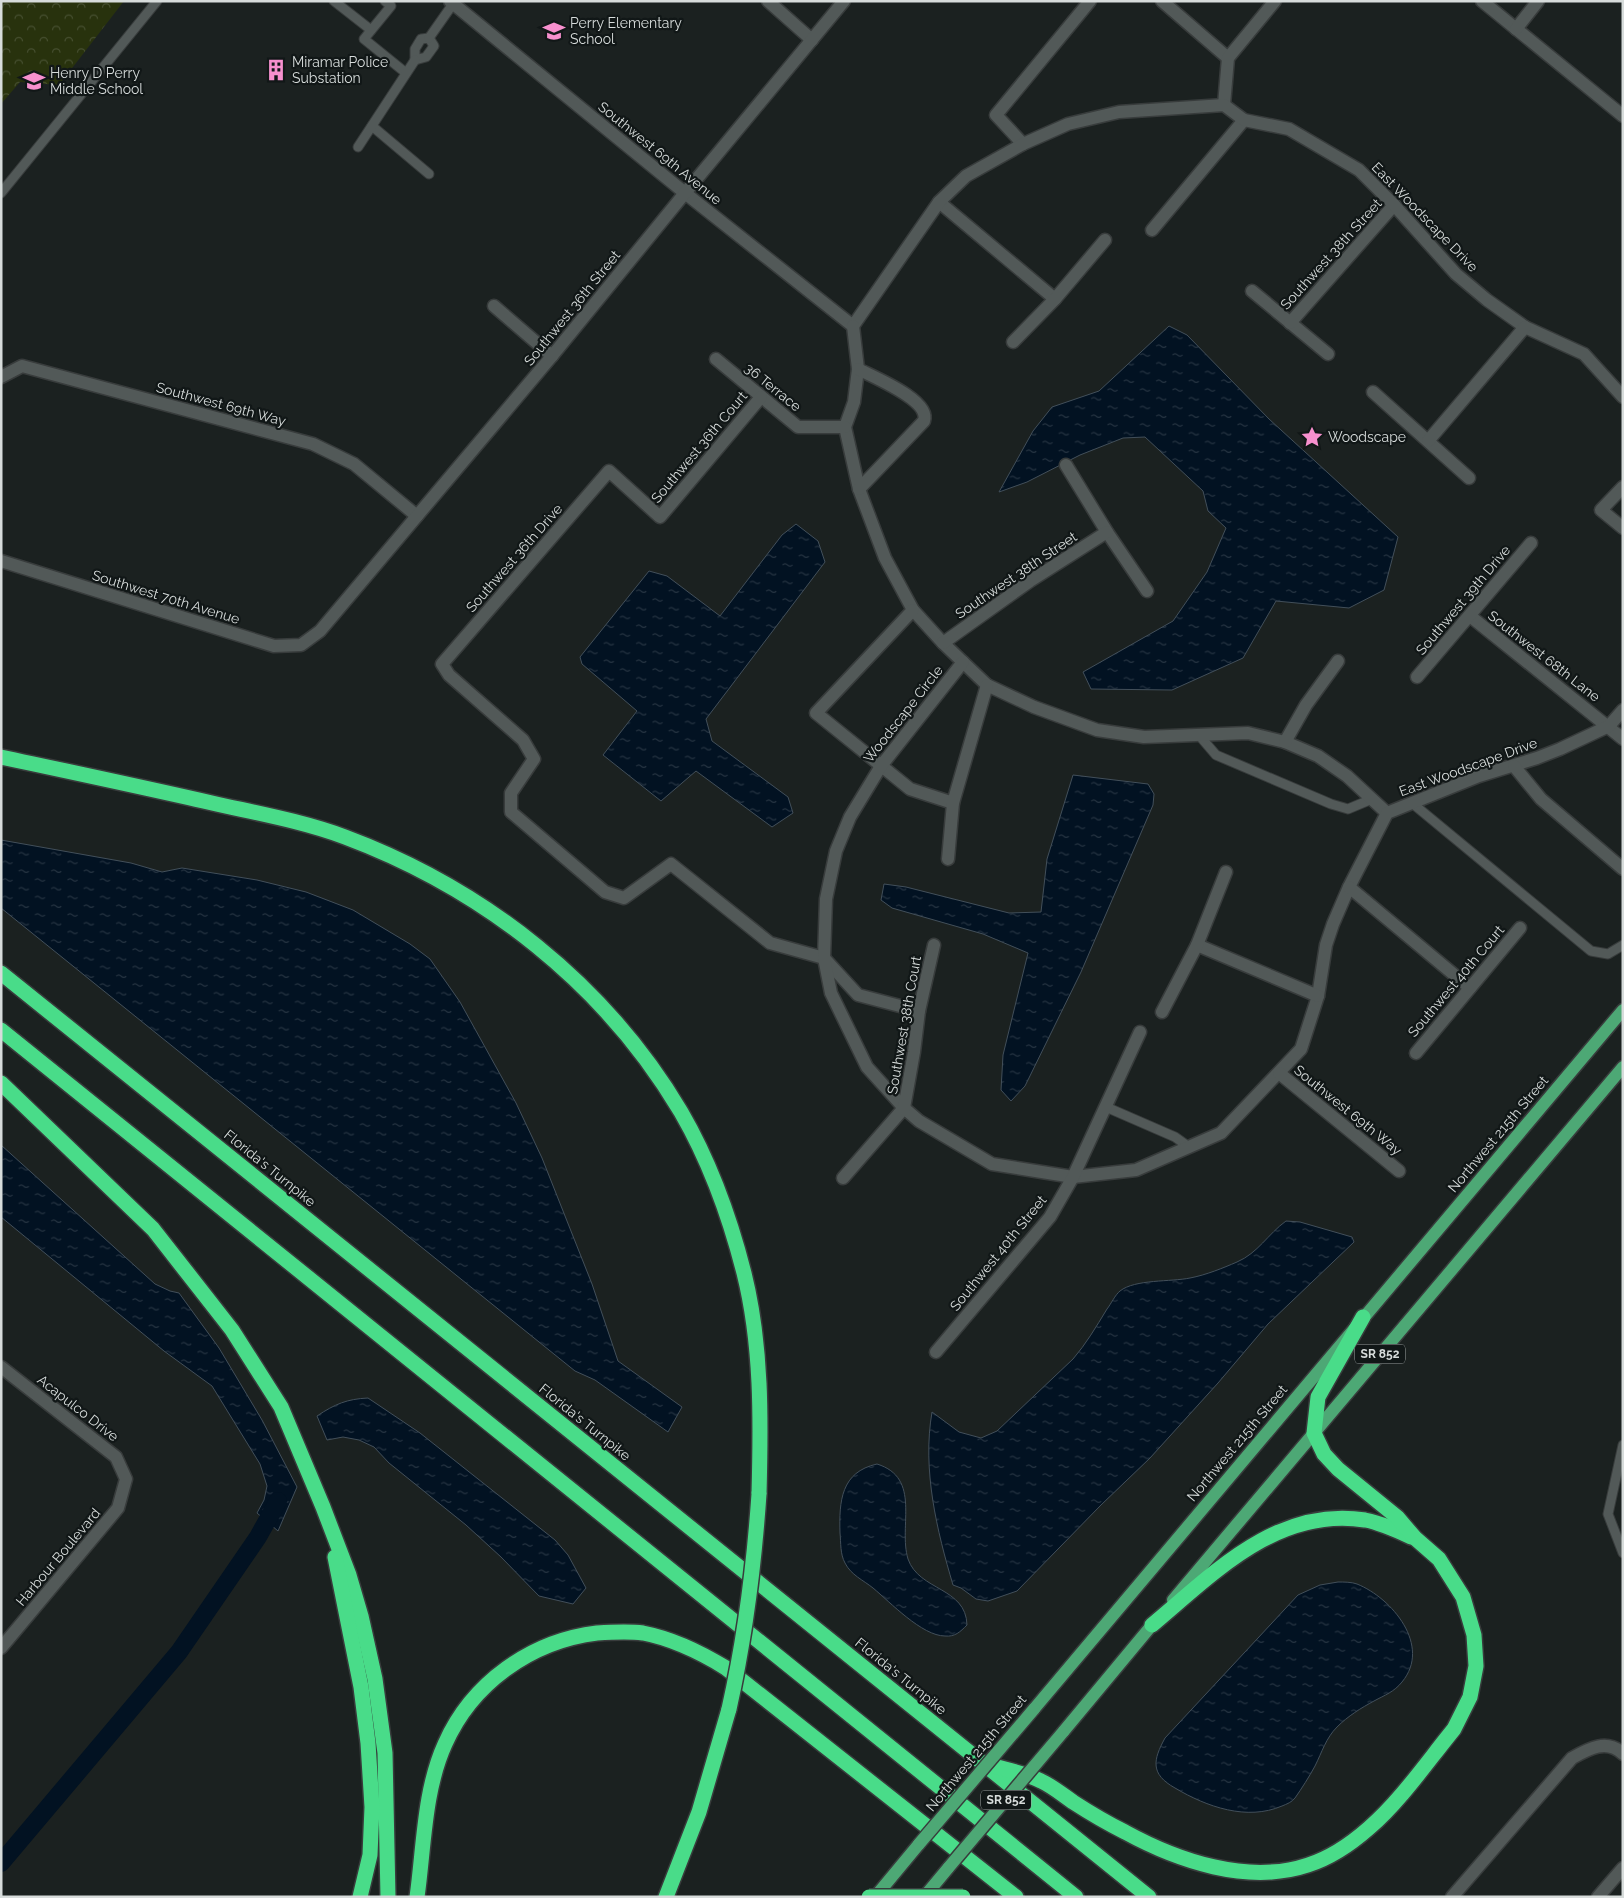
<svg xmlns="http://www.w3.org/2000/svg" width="1624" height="1898" font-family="Raleway,sans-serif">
<defs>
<pattern id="park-crowns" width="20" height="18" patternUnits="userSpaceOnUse" patternTransform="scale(1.25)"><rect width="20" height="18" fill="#28320d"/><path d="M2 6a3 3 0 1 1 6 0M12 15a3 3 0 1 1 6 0" fill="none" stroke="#464f30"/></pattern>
<pattern id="water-ripples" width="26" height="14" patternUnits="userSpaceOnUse" patternTransform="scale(1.25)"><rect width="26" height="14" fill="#021222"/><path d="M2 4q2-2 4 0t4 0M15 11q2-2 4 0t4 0" fill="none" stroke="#263442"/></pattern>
</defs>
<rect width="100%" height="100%" fill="#1b2120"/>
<!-- park -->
<path fill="url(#park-crowns)" d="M1,1H124L59,85L20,82L1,104Z"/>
<!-- water -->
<g fill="url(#water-ripples)" stroke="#424f5a">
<path d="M1169,326L1187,335L1269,419L1398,537L1384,590L1349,608L1276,601L1243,658L1172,690L1091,689L1083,672L1173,621L1207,572L1226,528L1208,511L1203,491L1145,437L1123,438L1080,455L1027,482L999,492L1033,431L1052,407L1099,391Z"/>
<path d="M796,524L818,541L825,562L706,719L712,741L788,797L793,813L772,827L696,771L661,801L603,755L637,711L582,664L580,657L649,571L667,576L720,616L782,535Z"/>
<path d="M1073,775L1148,784L1154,794L1153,805L1081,972L1025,1086L1011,1101L1001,1090L1003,1055L1028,953L983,934L892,908L881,900L884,884L906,887L1009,913L1041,912L1047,859Z"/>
<path d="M1,840L131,863L162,872L182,868L257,880L306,892L353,910L410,944L430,959L460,1002L516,1103L542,1158L592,1284L618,1361L682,1407L668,1432L595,1380L575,1371L1,908Z"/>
<path d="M1,1145L155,1284L170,1291L179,1293L219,1348L262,1420L297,1487L278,1531L257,1513L264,1500L267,1486L260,1464L212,1386L164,1351L1,1217Z"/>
<path d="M1286,1221L1300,1222L1352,1237L1354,1242L1268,1324L1218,1383L1150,1458L1101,1505L1017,1591L988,1601L976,1599L961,1588L953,1585C937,1531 922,1470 932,1412L959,1432L981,1438L997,1431L1073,1359C1086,1344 1096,1327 1107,1309C1111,1304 1115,1295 1120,1291C1135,1279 1171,1282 1190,1278C1206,1275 1223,1268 1237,1262C1258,1253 1268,1234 1286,1221Z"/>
<path d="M368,1398L420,1433L555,1540L568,1555L586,1588L573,1604L539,1596L501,1557L466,1525L389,1463L374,1447L359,1440L343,1437L327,1440L317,1416C335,1404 347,1399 368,1398Z"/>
<path d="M877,1464C922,1478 898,1526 908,1559C919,1591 966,1587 967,1625C960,1632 955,1637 945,1636C922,1636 890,1602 873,1588C863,1580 851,1575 845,1563C840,1554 841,1543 840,1533C839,1501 841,1472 877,1464Z"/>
<path d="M1338,1582C1344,1582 1352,1582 1357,1584C1392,1598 1432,1646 1402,1682C1394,1692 1385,1695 1374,1701C1361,1708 1348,1716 1337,1727C1326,1738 1322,1752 1315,1766C1309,1777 1302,1788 1295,1798C1292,1802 1287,1804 1282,1806C1247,1821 1207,1807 1175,1788C1150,1774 1153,1760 1165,1738L1298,1595L1320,1585Z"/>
</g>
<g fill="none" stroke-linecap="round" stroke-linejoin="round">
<!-- canal -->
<path stroke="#021222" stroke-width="18" d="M1,1863L179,1652L258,1537L278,1501"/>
<!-- lane casing -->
<g stroke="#383c3c" stroke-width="11">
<g id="lane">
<path d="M334,1L371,30"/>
<path d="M385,1L391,6L364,39L406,73"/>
<path d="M429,38L434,46L426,57L415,60V49L421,39Z"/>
<path d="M429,38L455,1"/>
<path d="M372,126L429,174"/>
<path d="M358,147L415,60"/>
<path d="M1,193L157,1"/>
<path d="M1198,734L1216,755L1331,804L1348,809L1372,799"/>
<path d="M1412,803L1591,951L1608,954L1623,945"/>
<path d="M1106,1107L1175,1137L1189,1147"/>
<path d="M1623,1445L1608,1514L1623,1553"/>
</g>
</g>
<!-- street casing -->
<g stroke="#383c3c" stroke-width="15">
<g id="street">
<path d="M450,1L685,193L853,326"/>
<path d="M768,1L812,40"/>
<path d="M1162,1L1228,58"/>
<path d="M1482,1L1623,116"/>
<path d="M1516,29L1538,1"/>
<path d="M1224,105L1228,58L1275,1"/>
<path d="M1023,144L996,115L1090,1"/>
<path d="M939,202L1055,299"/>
<path d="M1152,230L1244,120"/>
<path d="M1252,291L1328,354"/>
<path d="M494,306L552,356"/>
<path d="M1290,323L1394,205"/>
<path d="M853,326L939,202L966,176L1023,144L1068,124L1119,112L1224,105L1244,120L1289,129L1359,170L1394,205L1456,274L1487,300L1525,327L1584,354L1623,397"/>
<path d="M853,326L858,369L854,402L845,427L859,489L885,558L913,610L943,643L987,685L1034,707L1097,730L1144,737L1248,733L1285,742L1318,756L1347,776L1387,813"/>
<path d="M1013,342L1055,299L1105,240"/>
<path d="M716,359L798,427H845"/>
<path d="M858,369C873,377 931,400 924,421L859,489"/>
<path d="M1,377L22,366L313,444L354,464L417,516"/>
<path d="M1373,392L1469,478"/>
<path d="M761,397L660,517L609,471L442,664L449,675L523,740L534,759L511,793V812L605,892L624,898L671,864L770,943L824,958L858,995L919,1011"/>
<path d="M1428,441L1525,327"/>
<path d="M1066,465L1107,532L1147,591"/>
<path d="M1623,487L1601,510L1623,528"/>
<path d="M1,561L274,646L301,645L320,631L552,356L685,193L844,1"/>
<path d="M913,610L816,713L910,789L953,803"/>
<path d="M1470,616L1623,739"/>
<path d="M943,643L1030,581L1107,532"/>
<path d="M963,662L881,766L850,817L836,851L826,899L824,958L831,993L867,1067L904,1108L919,1121L992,1164L1073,1177L1136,1170L1221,1133L1301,1049L1318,996L1326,945L1333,924L1349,887L1387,813L1479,776L1537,758L1560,749L1609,726L1623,710"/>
<path d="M1417,677L1531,543"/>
<path d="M1285,742L1306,705L1338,661"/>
<path d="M1514,766L1541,799L1623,869"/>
<path d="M948,859L953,803L987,685"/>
<path d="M1349,887L1470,988"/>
<path d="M1197,945L1318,996"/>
<path d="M1162,1012L1197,945L1226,872"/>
<path d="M1416,1053L1520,928"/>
<path d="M1279,1073L1399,1171"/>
<path d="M843,1178L904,1108L914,1052L919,1011L934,945"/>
<path d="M936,1352L1050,1217L1073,1177L1140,1032"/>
<path d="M1,1367L116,1457L126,1479L118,1508L1,1648"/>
<path d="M1452,1897L1572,1758C1588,1749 1607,1738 1623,1754"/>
<path d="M1598,1897L1623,1868"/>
</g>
</g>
<!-- primary casing -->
<g stroke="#383c3c" stroke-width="15">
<g id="primary">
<path d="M1173,1600L1623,1067"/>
<path d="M1034,1709L1623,1010"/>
<path d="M1063,1732L1157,1619"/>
<path d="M875,1897L919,1844"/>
<path d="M924,1897L949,1867"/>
</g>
</g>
<!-- highway casing -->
<g stroke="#383c3c" stroke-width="18">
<g id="highway">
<path d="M1,757C71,772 142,787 212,803C256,813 302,821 345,837C484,889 605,984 681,1112C710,1162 730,1218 744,1273C762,1345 761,1421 759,1494"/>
<path d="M1,973L1149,1897"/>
<path d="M1,1030L1076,1897"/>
<path d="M1,1083L153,1229L232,1330L281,1407L323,1507L349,1575L361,1616L375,1679L385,1753L388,1897"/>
<path d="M335,1557L361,1687L368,1743L372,1807L370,1855L360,1897"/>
<path d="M1152,1625C1213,1574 1277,1506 1365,1520C1381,1523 1396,1530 1411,1537"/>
<path d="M990,1765C1007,1770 1025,1773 1041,1781C1052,1786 1063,1795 1073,1802C1090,1813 1107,1823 1125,1832C1178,1861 1248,1885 1308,1865C1330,1858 1352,1843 1369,1828C1397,1804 1423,1768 1446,1739L1454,1729L1470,1697L1476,1666L1474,1635L1463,1597L1439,1559L1415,1538L1397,1517L1338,1469L1324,1454L1314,1433L1318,1397L1363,1317"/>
<path d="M417,1897C424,1847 424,1790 445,1744C472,1683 531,1641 597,1633C612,1632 628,1631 643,1633C674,1639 700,1652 726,1668L1016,1897"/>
<path d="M666,1897L699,1812L729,1709"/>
</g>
</g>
<!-- lane -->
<use href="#lane" stroke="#525958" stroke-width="9"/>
<!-- street -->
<use href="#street" stroke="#525958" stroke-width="12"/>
<!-- primary -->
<use href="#primary" stroke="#4da875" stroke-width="12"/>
<!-- highway -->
<use href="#highway" stroke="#49dc89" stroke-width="15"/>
<!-- primary-bridge casing -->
<g stroke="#383c3c" stroke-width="15" stroke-linecap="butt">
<g id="primary-bridge">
<path d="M919,1844L1034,1709"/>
<path d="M949,1867L1063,1732"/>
</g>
</g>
<!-- highway-bridge casing -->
<g stroke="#383c3c" stroke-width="18" stroke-linecap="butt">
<g id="highway-bridge">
<path d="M729,1709C745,1638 754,1567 759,1494"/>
<path d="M869,1897H963"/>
</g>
</g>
<!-- primary-bridge -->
<use href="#primary-bridge" stroke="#4da875" stroke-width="12"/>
<!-- highway-bridge -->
<use href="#highway-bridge" stroke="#49dc89" stroke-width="15"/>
</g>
<!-- icons -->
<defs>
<g id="school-bare" transform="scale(1.725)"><path d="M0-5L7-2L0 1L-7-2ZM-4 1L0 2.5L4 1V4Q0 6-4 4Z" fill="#f790ce" stroke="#111717" stroke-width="2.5" paint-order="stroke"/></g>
<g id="building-bare" transform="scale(1.725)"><path d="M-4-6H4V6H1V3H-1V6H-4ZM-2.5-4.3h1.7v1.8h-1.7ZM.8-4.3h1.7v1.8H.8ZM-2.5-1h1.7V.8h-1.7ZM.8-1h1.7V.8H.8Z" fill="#f790ce" stroke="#111717" stroke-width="2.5" paint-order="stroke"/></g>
<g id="sight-bare" transform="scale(1.725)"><path d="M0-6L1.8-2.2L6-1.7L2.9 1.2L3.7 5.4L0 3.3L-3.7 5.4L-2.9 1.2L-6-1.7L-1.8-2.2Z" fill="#f790ce" stroke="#111717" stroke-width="2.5" paint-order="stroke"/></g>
</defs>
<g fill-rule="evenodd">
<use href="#school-bare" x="554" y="31"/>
<use href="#building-bare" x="276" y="70"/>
<use href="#school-bare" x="34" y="81"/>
<use href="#sight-bare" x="1312" y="437"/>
</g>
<g text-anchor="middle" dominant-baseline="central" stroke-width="4.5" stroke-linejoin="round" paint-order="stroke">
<!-- shield labels -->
<g fill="#111717" stroke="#9ca1a0" stroke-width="1">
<rect x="1355" y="1344.5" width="50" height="19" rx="4"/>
<rect x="981" y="1790.5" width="50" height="19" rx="4"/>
</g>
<g font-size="12" font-weight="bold" fill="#d7dcdb">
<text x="1380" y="1354">SR 852</text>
<text x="1006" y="1800">SR 852</text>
</g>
<!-- poi labels -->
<g font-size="14" fill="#d7dcdb" stroke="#111717" text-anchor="start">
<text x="570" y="23">Perry Elementary<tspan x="570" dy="16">School</tspan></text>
<text x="292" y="62">Miramar Police<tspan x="292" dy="16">Substation</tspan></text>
<text x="50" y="73">Henry D Perry<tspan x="50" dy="16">Middle School</tspan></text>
<text x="1328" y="437">Woodscape</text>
</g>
<!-- street labels -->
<g font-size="14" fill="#d7dcdb" stroke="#111717">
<text transform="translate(660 153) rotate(39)">Southwest 69th Avenue</text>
<text transform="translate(1425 217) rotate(46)">East Woodscape Drive</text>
<text transform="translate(1331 254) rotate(-48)">Southwest 38th Street</text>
<text transform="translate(572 308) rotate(-51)">Southwest 36th Street</text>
<text transform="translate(773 387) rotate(39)">36 Terrace</text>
<text transform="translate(221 404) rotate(15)">Southwest 69th Way</text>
<text transform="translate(699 447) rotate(-50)">Southwest 36th Court</text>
<text transform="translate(514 558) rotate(-49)">Southwest 36th Drive</text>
<text transform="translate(1016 575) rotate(-34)">Southwest 38th Street</text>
<text transform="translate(166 597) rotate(17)">Southwest 70th Avenue</text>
<text transform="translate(1463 600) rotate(-50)">Southwest 39th Drive</text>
<text transform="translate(1544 656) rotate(38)">Southwest 68th Lane</text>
<text transform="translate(903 714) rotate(-52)">Woodscape Circle</text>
<text transform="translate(1468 767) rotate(-20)">East Woodscape Drive</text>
<text transform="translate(1456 981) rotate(-50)">Southwest 40th Court</text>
<text transform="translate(904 1025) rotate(-80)">Southwest 38th Court</text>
<text transform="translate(1348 1110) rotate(39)">Southwest 69th Way</text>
<text transform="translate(1498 1134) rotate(-50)">Northwest 215th Street</text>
<text transform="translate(270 1168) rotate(39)">Florida's Turnpike</text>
<text transform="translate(998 1253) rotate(-51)">Southwest 40th Street</text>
<text transform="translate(78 1408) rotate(38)">Acapulco Drive</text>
<text transform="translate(585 1422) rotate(39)">Florida's Turnpike</text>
<text transform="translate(1237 1443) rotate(-50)">Northwest 215th Street</text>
<text transform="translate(58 1557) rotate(-50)">Harbour Boulevard</text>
<text transform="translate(901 1676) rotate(39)">Florida's Turnpike</text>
<text transform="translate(976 1753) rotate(-50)">Northwest 215th Street</text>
</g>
</g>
<!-- border -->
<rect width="1624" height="1898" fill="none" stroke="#d7dcdb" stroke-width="5"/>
</svg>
